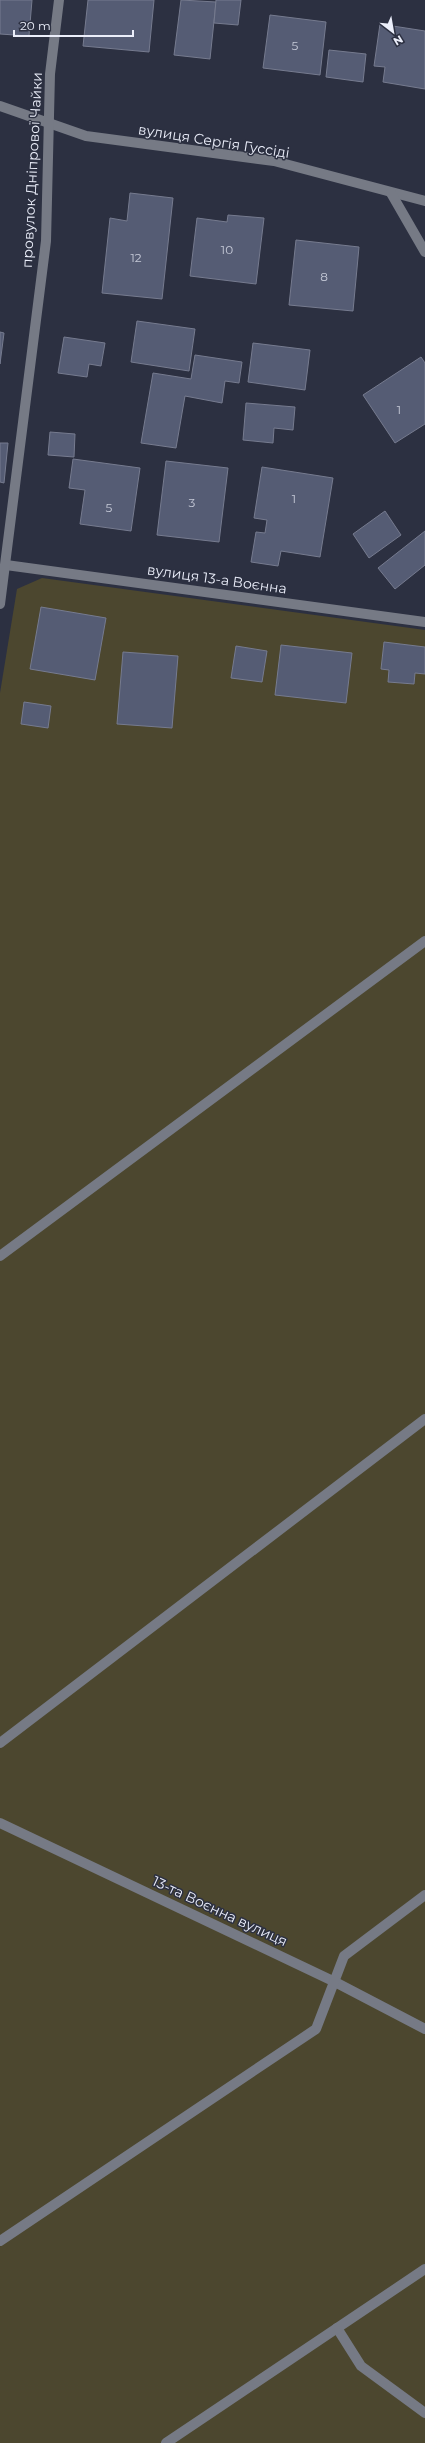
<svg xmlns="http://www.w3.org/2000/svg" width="425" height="2443" font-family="Montserrat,sans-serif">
<rect width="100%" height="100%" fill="#2c3041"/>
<!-- green -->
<path fill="#4c472f" d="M42,578L425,630V2443H0V693L17,589Z"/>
<!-- building -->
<g fill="#555c74" stroke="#767b8f">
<path d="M0,0H32L29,36L0,34Z"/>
<path d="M88,0H154L149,52L83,46Z"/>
<path d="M181,0L216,2L210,59L174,55Z"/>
<path d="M216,0H241L238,25L214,23Z"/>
<path d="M270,15L326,22L320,75L263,68Z"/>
<path d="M380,24L425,31V89L383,82L385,67L374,66Z"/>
<path d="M329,50L366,54L363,82L326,77Z"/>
<path d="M130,193L173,198L162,299L102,293L110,218L127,221Z"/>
<path d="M228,215L264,218L256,284L190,276L197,218L227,222Z"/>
<path d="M296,240L359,247L353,311L289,305Z"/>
<path d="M137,321L195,329L189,371L131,362Z"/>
<path d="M0,332L4,333L0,364Z"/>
<path d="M64,337L105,343L101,366L89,364L87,377L58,373Z"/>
<path d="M253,343L310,350L305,390L248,382Z"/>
<path d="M195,355L242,362L239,383L225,381L222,403L185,396L176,448L141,443L153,373L191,379Z"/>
<path d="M421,357L425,363V424L395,443L363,395Z"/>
<path d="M246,403L295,407L293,430L274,428L273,443L243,440Z"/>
<path d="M50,432L75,434L74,457L48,455Z"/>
<path d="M0,443H8L4,483L0,482Z"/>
<path d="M73,459L140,468L131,531L80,524L85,490L69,488Z"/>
<path d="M166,461L228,468L219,542L157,535Z"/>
<path d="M262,467L333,478L320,557L281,551L278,566L251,562L256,532L265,533L267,520L254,518Z"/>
<path d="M385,511L401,535L369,558L353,534Z"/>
<path d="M425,531V565L395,589L378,568Z"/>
<path d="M41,607L106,618L95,680L30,669Z"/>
<path d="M384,642L425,647V674L415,673L414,684L388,682L389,670L381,669Z"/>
<path d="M281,645L352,653L346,703L275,695Z"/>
<path d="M236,646L267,651L262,682L231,678Z"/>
<path d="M123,652L178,656L172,728L117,724Z"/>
<path d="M24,702L51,706L48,728L21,724Z"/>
</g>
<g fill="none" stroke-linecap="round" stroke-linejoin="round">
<!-- minor -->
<g stroke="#767a85" stroke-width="10">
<path d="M0,106L86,136L274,161L425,201"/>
<path d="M391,193L425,252"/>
<path d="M6,565L425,622"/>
<path d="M0,604L46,241L50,74L59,0"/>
<path d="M0,1256L425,941"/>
<path d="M0,1743L425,1419"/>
<path d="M0,1823L335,1982L425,2029"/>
<path d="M0,2241L316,2029L344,1956L425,1895"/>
<path d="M337,2328L361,2366L425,2413"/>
<path d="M166,2443L425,2269"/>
</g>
</g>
<g text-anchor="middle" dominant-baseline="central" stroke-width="3" stroke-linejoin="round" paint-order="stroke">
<!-- number labels -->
<g font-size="12" fill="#c6cad8">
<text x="295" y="45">5</text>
<text x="227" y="249">10</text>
<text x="136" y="257">12</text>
<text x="324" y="276">8</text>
<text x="399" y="409">1</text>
<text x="294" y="498">1</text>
<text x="192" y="502">3</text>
<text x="109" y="507">5</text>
</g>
<!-- street labels -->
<g font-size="14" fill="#ebeefa" stroke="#2c3041">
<text transform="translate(214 141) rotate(9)">вулиця Сергія Гуссіді</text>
<text transform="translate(32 170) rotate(-87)">провулок Дніпрової Чайки</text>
<text transform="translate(217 579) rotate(8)">вулиця 13-а Воєнна</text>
<text transform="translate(220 1911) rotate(25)">13-та Воєнна вулиця</text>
</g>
</g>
<!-- north arrow -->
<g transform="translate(393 32) rotate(149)" stroke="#2c3041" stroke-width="3" paint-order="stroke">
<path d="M0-3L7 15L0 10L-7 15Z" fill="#ebeefa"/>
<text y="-6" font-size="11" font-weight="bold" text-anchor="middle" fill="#ebeefa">N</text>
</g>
<!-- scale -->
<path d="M14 30v6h119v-6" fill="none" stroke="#ebeefa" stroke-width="2"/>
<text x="20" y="30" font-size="12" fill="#ebeefa" stroke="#2c3041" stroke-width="3" paint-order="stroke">20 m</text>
</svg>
